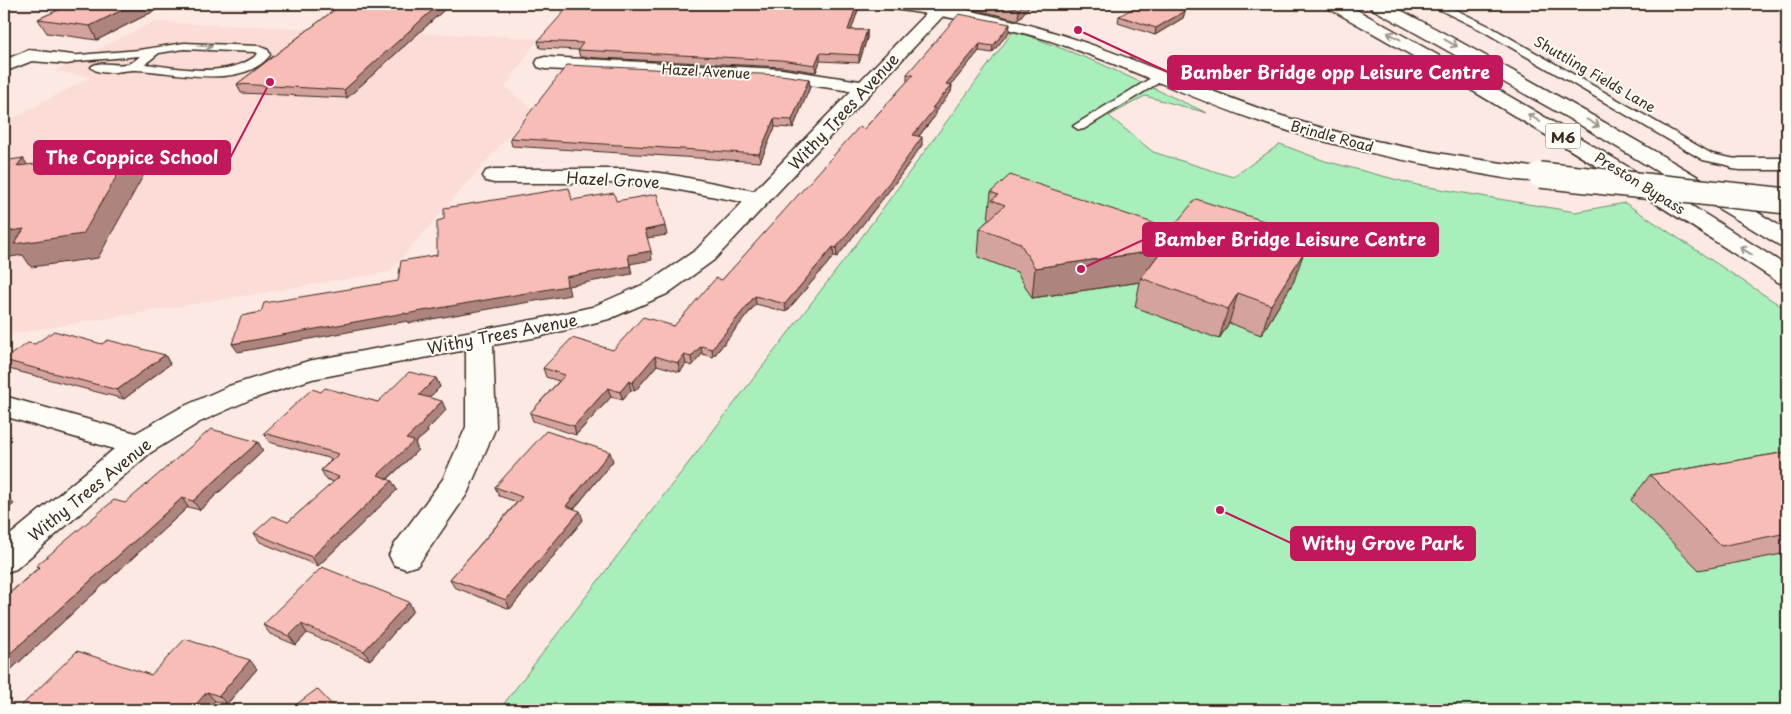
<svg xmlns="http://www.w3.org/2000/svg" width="1791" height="714" font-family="'Playpen Sans',sans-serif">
<rect width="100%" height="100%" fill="#fce9e4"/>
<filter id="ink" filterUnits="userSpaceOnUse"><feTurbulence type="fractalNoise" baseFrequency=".02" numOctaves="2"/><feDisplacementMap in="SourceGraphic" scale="10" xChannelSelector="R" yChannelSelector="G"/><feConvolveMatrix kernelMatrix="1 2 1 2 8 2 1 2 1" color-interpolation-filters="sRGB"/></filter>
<g filter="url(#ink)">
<!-- built -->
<path fill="#fbdcd6" d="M153,22L539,38L505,87L532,109L389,272L4,335V123L91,77L55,71Z"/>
<!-- green -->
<path fill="#a8efbb" stroke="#728c6c" d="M1014,30L1099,63L1207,113L1145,96L1109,116L1153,152L1233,177L1280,144L1325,161L1417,185L1575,212L1625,203L1787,310V710H499L855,246Z"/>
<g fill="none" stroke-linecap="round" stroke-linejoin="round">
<!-- service casing -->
<g stroke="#3b2a1e" stroke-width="3">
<g id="service">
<path d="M1431,4H1444L1491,27L1712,154L1745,161L1747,164L1740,168L1703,160L1483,31L1432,6Z"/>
<path d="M184,43L258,46L268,50L270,55C242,91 174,71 136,70C123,69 101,78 91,67C99,59 118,68 130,63C133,62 137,59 140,56L67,62L61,59L67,56L139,50ZM184,49L256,52L258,54C229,79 180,68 145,64L159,53Z"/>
<path d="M1159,73L1165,77L1163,80L1084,129L1079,130L1073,126Z"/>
</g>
</g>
<!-- minor casing -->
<g stroke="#3b2a1e" stroke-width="3">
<g id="minor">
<path d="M939,5L945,6L947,10L945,14L714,260L667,294L609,319L538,337L493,345L496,427L467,494L418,565L406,569L394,565L389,555L394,545L443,479L466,427V350L312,379L249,400L200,422L150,453L16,569L4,573V540L114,449L4,416V396L136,433L180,408L229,386L308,361L538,319L592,307L649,282L696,250L743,202L668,188L626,183H494L486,181L483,176L486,171L494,169H626L668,174L754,191L851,91L782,81L545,69L538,67L536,63L538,59L545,57L782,69L860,81L933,6Z"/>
<path d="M29,50L73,55L76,59L73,63L67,64L32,61L4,72V60Z"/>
<path d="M1740,158H1787V170H1740L1732,169L1729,164L1732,159Z"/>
</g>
</g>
<!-- tertiary casing -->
<g stroke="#3b2a1e" stroke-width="3">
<path id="tertiary" d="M885,4C899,4 913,3 926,4C949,5 972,11 993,16C1094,38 1184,84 1282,116C1366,143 1453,157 1540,168L1548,170L1551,175L1548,180C1527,185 1481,173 1458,170C1394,159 1329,145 1267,124C1193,100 1123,64 1048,40C998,25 945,16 893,9L887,8Z"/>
</g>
<!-- motorway casing -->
<g stroke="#3b2a1e" stroke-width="3">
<g id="motorway">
<path d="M1326,4H1346C1496,86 1643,174 1787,266V285L1778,282C1631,186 1482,93 1328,8Z"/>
<path d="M1369,4H1389C1524,75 1657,151 1787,230V247L1779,245L1577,123L1371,8Z"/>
</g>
</g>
<!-- service -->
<use href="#service" fill="#fdfcf7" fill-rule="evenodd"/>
<!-- minor -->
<use href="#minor" fill="#fdfcf7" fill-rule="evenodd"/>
<!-- tertiary -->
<use href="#tertiary" fill="#fdfcf7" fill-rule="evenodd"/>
<!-- motorway -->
<use href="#motorway" fill="#fdfcf7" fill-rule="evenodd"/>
<!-- tertiary-bridge casing -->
<g stroke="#3b2a1e" stroke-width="28" stroke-linecap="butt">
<path id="tertiary-bridge" d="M1540,175L1787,201"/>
</g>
<!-- tertiary-bridge -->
<use href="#tertiary-bridge" stroke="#fdfcf7" stroke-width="25"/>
</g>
<!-- wall -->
<g fill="#d5a39d" stroke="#3b2a1e">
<path d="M72,4H168L97,40L47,33L38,19Z"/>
<path d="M342,4H443L445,9L347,98L241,93L237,84Z"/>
<path d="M860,4L851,30H867V38L859,63L820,61L816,72L782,67L580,57L578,50L540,48L538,41Z"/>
<path d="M969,4H1031L1018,20L969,8Z"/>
<path d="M1185,11L1183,18L1155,35L1118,23L1119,16Z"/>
<path d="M1010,24L1009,32L992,53L979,51L951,85H952L951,92L935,112V116L919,136L922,145L892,187L837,257L834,256L786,312L756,304L713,357L702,354L692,366L686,364L680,372L657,365L635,391L631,390L623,400L611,397L576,435L533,421L530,413L559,381L546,377L543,368L613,350L674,326L722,280L864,129L907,82V74Z"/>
<path d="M809,79L810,87L793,128L775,127L760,162L512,146L510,138Z"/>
<path d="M991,192L1171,229L1292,230L1286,248L1294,281L1261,335L1229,323L1219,339L1135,307L1140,282L1032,298L1017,272L978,257L980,228L988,220Z"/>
<path d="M35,344H102L165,355L170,364L124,399L9,369L4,362V359Z"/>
<path d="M436,378L440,387L429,398L446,410L427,430L428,432L415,443L418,450L388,479L397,490L318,566L260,542L254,533L288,522L334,482L326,479L321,470L332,459L269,442L264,433L321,392L378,402Z"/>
<path d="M258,442L263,451L200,510L188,507L4,676V598L38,568L36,566Z"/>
<path d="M1787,452V553L1699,570L1631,500L1650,475Z"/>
<path d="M613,461L574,509L583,520L510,609L454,587L450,579L517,502L499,496L495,487Z"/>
<path d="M409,602L413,611L370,660L307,633L296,645L270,634L263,625Z"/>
<path d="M257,669L227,704L215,701L206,710H17Z"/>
</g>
<!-- shaded-wall -->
<g fill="#ae847f" stroke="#3b2a1e">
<path d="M134,4H168L97,40L90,26Z"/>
<path d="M439,4H443L445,9L347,98L344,90Z"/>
<path d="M857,4H860L849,37L848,30Z"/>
<path d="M1024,4H1031L1018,20L1019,9Z"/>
<path d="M1185,11L1183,18L1155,35L1156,28Z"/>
<path d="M1010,24L1009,32L992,53L993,46Z"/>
<path d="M867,30V38L859,63V55Z"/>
<path d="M980,44L979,51L946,91V84Z"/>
<path d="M820,53V61L816,72L815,65Z"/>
<path d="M809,79L810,87L793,128L792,120Z"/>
<path d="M952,85L951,92L935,112V116L913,143V135L932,108Z"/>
<path d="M774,119L775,127L760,162L759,154Z"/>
<path d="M922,137V145L892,187L837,257L836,248Z"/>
<path d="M135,145L148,167L98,258L31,267L23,255L4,258V198L24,229Z"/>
<path d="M23,158L38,181L17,166Z"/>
<path d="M665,226L667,235L647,238L645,230Z"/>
<path d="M1292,230L1283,259L1284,247Z"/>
<path d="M833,247L834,256L786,312L785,304Z"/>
<path d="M1162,250L1141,278L1140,282L1032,298L1035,268Z"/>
<path d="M651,251L652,260L630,264L632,274L568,286L570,295L409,323L408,321L238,352L232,344L566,277L628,255Z"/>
<path d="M1304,252L1294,281L1261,335L1271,305Z"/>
<path d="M1238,293L1229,323L1219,339L1228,309Z"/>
<path d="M755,296L756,304L713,357L712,349Z"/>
<path d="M701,346L702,354L692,366L691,357Z"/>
<path d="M165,355L170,364L124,399L117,390Z"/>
<path d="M684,355L686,364L680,372L678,363Z"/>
<path d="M655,356L657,365L635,391L632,383Z"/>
<path d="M436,378L440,387L423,404L419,395Z"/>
<path d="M629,381L631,390L623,400L620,392Z"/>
<path d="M608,388L611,397L576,435L574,426Z"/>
<path d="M442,401L446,410L427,430L428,432L415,443L418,450L382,484L378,475L406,439Z"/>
<path d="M258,442L263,451L200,510L193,501Z"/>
<path d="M610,452L613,461L569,515L566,506Z"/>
<path d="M392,481L397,490L318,566L312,557Z"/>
<path d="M6,495L14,504L4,512V497Z"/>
<path d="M182,498L188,507L4,676V659Z"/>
<path d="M580,511L583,520L510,609L506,600Z"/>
<path d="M409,602L413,611L370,660L364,651Z"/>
<path d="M301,624L307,633L296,645L289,636Z"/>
<path d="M250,660L257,669L227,704L219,696Z"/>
<path d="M207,692L215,701L206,710H191Z"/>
</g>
<!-- building -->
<g fill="#f8bdb6" stroke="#3b2a1e">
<path d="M72,4H134L90,26L38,19Z"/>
<path d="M342,4H439L344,90L237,84Z"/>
<path d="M571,4H857L848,30H867L859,55L820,53L815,65L781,60L578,50L583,43L538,41Z"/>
<path d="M996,4H1024L1019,9Z"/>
<path d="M1141,4H1161L1185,11L1156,28L1119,16Z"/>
<path d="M959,14L1010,24L993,46L980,44L946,84L952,85L932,108H935L913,135L922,137L892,179L836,248L833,247L785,304L755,296L712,349L701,346L691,357L684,355L678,363L655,356L632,383L629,381L620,392L608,388L574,426L530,413L565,375L543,368L572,338L613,350L643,317L674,326L716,278L722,280L859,127L864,129L913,75L907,74Z"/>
<path d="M567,65L781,75L809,79L792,120L774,119L759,154L510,138Z"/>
<path d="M135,145L83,234L14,244L24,229L4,232V161L23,158L17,166L80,159L85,151Z"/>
<path d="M1010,175L1171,229L1196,199L1292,230L1284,247L1304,252L1271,305L1238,293L1228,309L1141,278L1162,250L1035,268L1020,243L980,228L1005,205L992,200L998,195L991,192Z"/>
<path d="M569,188L572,200L614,193L616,201L657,194L665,226L645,230L651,251L628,255L630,266L566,277L567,286L405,314V313L232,344L241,316L261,312L264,303L398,281L401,261L437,255V221L444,219V208Z"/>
<path d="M54,331L102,344L108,340L165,355L117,390L4,360V359L28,343L35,344Z"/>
<path d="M409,372L436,378L419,395L442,401L422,422L423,423L406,439L414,441L378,475L392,481L312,557L254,533L273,516L288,522L339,477L321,470L339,454L264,433L312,389L321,392L325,388L378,402Z"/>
<path d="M211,429L258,442L193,501L182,498L4,659V598L40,567L36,566L114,500L125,503Z"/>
<path d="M546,431L610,452L566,506L580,511L506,600L450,579L522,497L495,487Z"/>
<path d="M1787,452V533L1721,546L1650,475Z"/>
<path d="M322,567L409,602L364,651L301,624L289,636L263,625Z"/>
<path d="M185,639L250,660L219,696L207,692L191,710H17L77,651L151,675Z"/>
<path d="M317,689L337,710H289Z"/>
</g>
<!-- one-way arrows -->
<defs><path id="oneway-shaft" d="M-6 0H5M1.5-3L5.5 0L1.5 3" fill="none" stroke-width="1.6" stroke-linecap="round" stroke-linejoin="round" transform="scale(1.25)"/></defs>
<g stroke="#9c938a">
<use href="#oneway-shaft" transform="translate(1394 36) rotate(-152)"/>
<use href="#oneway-shaft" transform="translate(1451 43) rotate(29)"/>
<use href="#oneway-shaft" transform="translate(205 46) rotate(2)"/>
<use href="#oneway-shaft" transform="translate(1534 118) rotate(-148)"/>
<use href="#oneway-shaft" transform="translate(1593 123) rotate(30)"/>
<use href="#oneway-shaft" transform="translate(1746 251) rotate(-147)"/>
</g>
</g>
<g text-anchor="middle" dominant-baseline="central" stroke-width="4" stroke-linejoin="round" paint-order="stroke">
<!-- far-street labels -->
<g font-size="14" fill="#3b2a1e" stroke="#fdfcf7">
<text transform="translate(706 71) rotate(3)">Hazel Avenue</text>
<text transform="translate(1595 74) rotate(30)">Shuttling Fields Lane</text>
<text transform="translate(1332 136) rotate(15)">Brindle Road</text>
<text transform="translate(1640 183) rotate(32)">Preston Bypass</text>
</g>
<!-- shield labels -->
<rect fill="#fdfcf7" stroke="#75695f" stroke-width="1" x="1545.5" y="123.5" width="35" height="25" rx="4"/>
<g font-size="15" font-weight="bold" fill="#3b2a1e">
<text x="1563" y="136">M6</text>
</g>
<!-- street labels -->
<g font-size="16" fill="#3b2a1e" stroke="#fdfcf7">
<text transform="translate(843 111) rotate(-47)">Withy Trees Avenue</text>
<text transform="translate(613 179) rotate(3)">Hazel Grove</text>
<text transform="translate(502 333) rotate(-11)">Withy Trees Avenue</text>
<text transform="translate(89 489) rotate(-39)">Withy Trees Avenue</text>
</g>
</g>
<!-- callouts -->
<path fill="none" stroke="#c2185b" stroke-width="2" d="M1078 30L1168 72M270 82L230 158M1081 269L1143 240M1220 510L1291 543"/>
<g fill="#c2185b" stroke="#fdfcf7" stroke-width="2">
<circle cx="1078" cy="30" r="5"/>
<circle cx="270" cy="82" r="5"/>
<circle cx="1081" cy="269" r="5"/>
<circle cx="1220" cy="510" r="5"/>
</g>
<g fill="#c2185b" stroke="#c2185b" stroke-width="2">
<rect x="1168" y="56" width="334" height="33" rx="5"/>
<rect x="34" y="141" width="196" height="33" rx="5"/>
<rect x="1143" y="223" width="295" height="33" rx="5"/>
<rect x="1291" y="527" width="184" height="33" rx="5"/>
</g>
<g font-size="18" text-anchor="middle" font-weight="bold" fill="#fff">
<text x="1335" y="79">Bamber Bridge opp Leisure Centre</text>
<text x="132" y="164">The Coppice School</text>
<text x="1290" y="246">Bamber Bridge Leisure Centre</text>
<text x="1383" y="550">Withy Grove Park</text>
</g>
<!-- margin -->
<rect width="1791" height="714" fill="none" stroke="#fdfcf7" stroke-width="20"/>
<rect x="10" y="10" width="1771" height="694" fill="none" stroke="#3b2a1e" stroke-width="2" filter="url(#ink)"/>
</svg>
